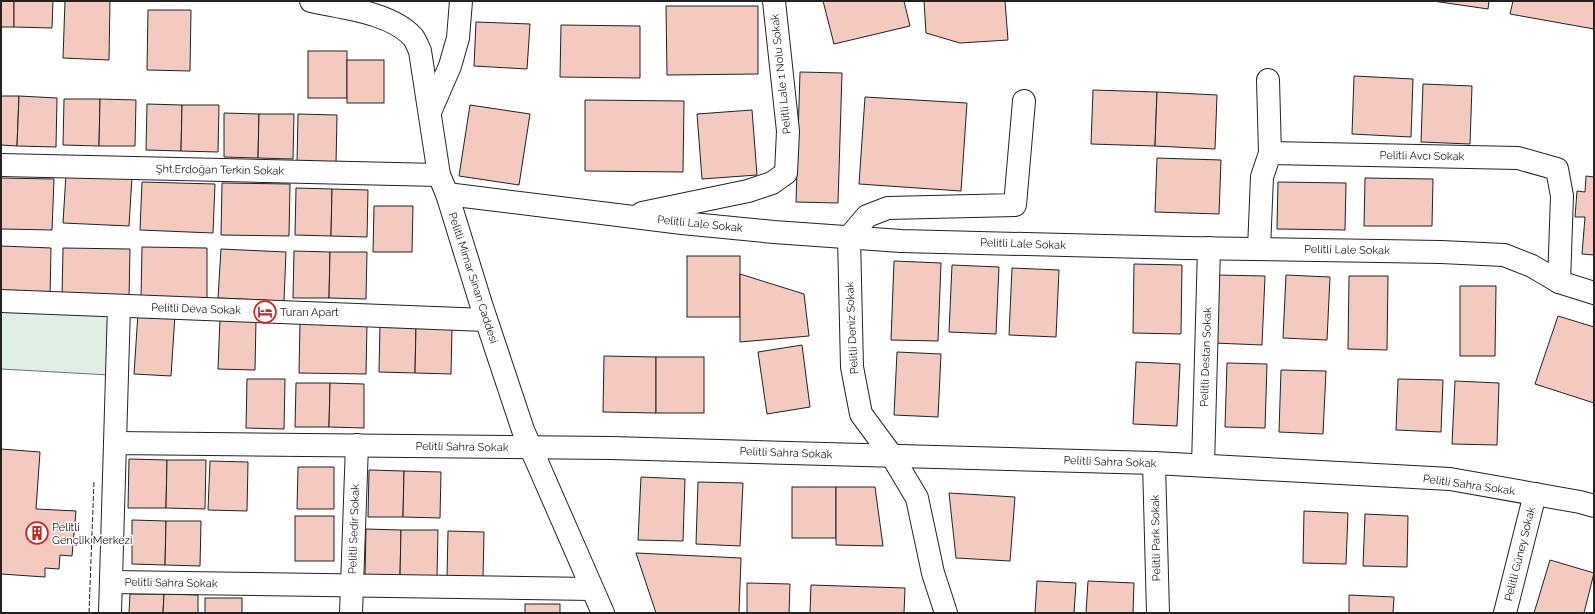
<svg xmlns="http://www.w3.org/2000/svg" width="1595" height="614" font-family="Raleway,sans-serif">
<rect width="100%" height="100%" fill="#fff"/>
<!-- green -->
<path fill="#e0efe3" stroke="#6f6f6f" d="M1,304L111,312L109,375L1,369Z"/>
<!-- building -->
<g fill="#f3c9c0" stroke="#222">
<rect x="1" y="1" width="13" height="26"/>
<path d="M14,1H53L52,28L14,27Z"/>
<path d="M65,1H110L109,60L63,58Z"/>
<path d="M823,1H904L910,26L834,44Z"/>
<path d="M924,1H1005L1008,40L960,43L926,33Z"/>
<path d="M1433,1H1489L1488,9Z"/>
<path d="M1513,1H1594V29L1510,14Z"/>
<path d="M666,6H758V74L667,75Z"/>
<path d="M148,10H191L190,71L147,70Z"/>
<path d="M476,22L530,24L527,69L474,66Z"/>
<path d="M561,25L640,26V78L560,77Z"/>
<rect x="308" y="51" width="39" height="47"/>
<rect x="347" y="60" width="37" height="43"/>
<path d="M800,72L842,73L838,203L796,202Z"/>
<path d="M1354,76L1413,79L1411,137L1352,134Z"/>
<path d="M1423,84L1472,86L1470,144L1421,142Z"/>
<path d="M1093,90L1157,92L1155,146L1091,144Z"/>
<path d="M1157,92L1217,95L1215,149L1155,146Z"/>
<path d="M1,96H19L17,146L1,145Z"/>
<path d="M19,96L57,98L56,147L17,146Z"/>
<path d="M865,97L967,103L961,191L859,184Z"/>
<path d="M64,99H100L99,146L63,145Z"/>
<path d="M100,99L136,100L135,146H99Z"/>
<path d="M585,100L684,101L683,172L585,171Z"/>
<path d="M147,104L182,105L181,151L146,150Z"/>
<path d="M182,105H219L218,152L181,151Z"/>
<path d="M470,105L530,114L519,185L459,176Z"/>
<path d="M752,110L757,175L702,179L697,114Z"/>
<path d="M224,113L259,114L258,158L224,157Z"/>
<path d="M259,114H294L293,159L258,158Z"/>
<path d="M298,114L337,115L336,164L297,163Z"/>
<path d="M1157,158L1221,160L1219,214L1155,212Z"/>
<path d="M66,174L132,177L129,226L63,223Z"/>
<path d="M1586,176L1594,177V255L1582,254L1585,217H1575L1577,191L1585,192Z"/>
<path d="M1,178L54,179L52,230L1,229Z"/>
<path d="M1365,178L1433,179L1432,226H1364Z"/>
<path d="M142,182L215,184L213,233L140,230Z"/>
<path d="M1278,182L1346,183L1345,230L1277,229Z"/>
<path d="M222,183L290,184L289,236L221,235Z"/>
<path d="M296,188L332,189L331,236L295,235Z"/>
<path d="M332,189L368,190L367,237L331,236Z"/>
<path d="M374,206H413L412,252H373Z"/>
<path d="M1,246L51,248L50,298L1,297Z"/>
<path d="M142,247L207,248V299L141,298Z"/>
<path d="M63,248L130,249L129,299L62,298Z"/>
<path d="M221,249L286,252L284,301L218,298Z"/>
<path d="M294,251L330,252L329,298H293Z"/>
<path d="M330,252H367L366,299L329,298Z"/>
<rect x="687" y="256" width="53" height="61"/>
<path d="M894,261L941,263L938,341L891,340Z"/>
<path d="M1134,264L1182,265L1181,334L1133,333Z"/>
<path d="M952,265L999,267L996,334L949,332Z"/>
<path d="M1012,268L1059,270L1056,337L1009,335Z"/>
<path d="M740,274L804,294L809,336L740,342Z"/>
<path d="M1217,275L1265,276L1262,345L1214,343Z"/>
<path d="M1286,275L1330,277L1327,340L1283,338Z"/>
<path d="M1349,276H1388L1387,350L1348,349Z"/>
<path d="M1460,286H1496L1495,356H1460Z"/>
<path d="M138,313L175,315L171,376L134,374Z"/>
<path d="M1558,316L1594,327V403L1535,384Z"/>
<path d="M220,318L256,319L255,370L218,369Z"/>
<path d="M300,322L367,323L366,374L299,373Z"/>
<path d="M380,325L416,326L415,373L379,372Z"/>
<path d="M416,326L452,327L451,374L415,373Z"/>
<path d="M802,345L810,407L767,414L758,352Z"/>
<path d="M897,352L941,354L938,417L894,415Z"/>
<path d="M604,356L656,357V413L603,412Z"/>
<rect x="656" y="357" width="48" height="56"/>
<path d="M1136,362L1180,364L1177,426L1133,424Z"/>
<path d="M1227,363L1267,364L1265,428L1225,427Z"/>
<path d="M1281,370L1326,371L1323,434L1279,432Z"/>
<path d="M247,379H285L284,429L246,428Z"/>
<path d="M1398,379L1443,380L1441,432L1396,430Z"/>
<path d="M1455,381L1499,383L1497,445L1452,444Z"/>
<path d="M296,383H330L329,427H295Z"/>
<path d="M330,383L364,384V428L329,427Z"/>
<path d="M1,449L40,452L36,509L76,511L72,556L60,555L59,569L45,568V577L1,574Z"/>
<path d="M129,459L167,460L166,508H128Z"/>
<path d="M167,460H206L205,509L166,508Z"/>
<path d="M210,461L248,462L247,511L208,510Z"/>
<path d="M298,467H334V509H297Z"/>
<path d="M369,470L404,471L403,517H368Z"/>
<path d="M404,471L441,472L440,518L403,517Z"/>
<path d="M641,477L685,479L683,541L638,540Z"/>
<path d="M698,482L743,483L740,546L696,544Z"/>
<rect x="792" y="487" width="44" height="51"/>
<path d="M836,487H875L883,546L836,545Z"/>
<path d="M949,493L1015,497L1010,561L956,558Z"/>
<path d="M1304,511L1348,513L1346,564L1303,563Z"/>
<path d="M1365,514L1408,516L1407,567L1363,566Z"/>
<rect x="295" y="516" width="39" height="45"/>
<path d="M132,520L166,521L165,565L132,564Z"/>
<path d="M166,521H201L200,566L165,565Z"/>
<path d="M366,529L401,530L400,576L365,575Z"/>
<path d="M401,530H438L437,577L400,576Z"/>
<path d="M448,531L484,532L483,578L447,577Z"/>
<path d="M636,553L741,558L739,613H656Z"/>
<path d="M1550,560L1594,573L1584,613H1534Z"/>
<path d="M1037,581L1076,583L1074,613H1035Z"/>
<path d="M1088,581L1134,583L1133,613H1086Z"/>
<path d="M747,583L790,584L789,613H747Z"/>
<path d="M811,585L905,588L904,613H810Z"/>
<path d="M130,594H164L163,613H129Z"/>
<path d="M164,594L198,595V613H163Z"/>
<path d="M1349,595L1394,597L1393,613H1349Z"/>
<rect x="205" y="598" width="37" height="15"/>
<rect x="525" y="604" width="35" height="9"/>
</g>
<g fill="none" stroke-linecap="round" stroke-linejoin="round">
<!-- minor casing -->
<g stroke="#222" stroke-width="24">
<g id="minor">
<path d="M311,1C342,8 390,12 413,37C416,41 418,47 420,51L439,175L447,194L481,304L523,430L603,613"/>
<path d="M1268,80L1270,153"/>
<path d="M430,112L450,66L458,38L461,1"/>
<path d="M1,165L439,175"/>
<path d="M447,194L682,223L774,232L901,241L1185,248L1441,252L1504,255L1532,266L1559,282L1594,293"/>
<path d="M642,213L748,191L772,183L786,173L788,131L774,1"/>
<path d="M1259,249L1262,177L1270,153L1518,158L1557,169L1562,196L1559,282"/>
<path d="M1,301L486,320"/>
<path d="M115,443L119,306"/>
<path d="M1154,463L1158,613"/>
<path d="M1203,465L1209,248"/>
<path d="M111,582L591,589"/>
<path d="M110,613L115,443L611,448L1154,463L1450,479L1580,502L1594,506"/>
<path d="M351,613L357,445"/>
<path d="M946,613L933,573L917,498L892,456L861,414L852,367L849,237L867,216L888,208L1015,205L1024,101"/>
<path d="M1505,613L1535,494"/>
</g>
</g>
<!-- minor -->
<use href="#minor" stroke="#fff" stroke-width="22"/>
<!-- fence -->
<path stroke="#222" stroke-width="1" stroke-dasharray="5 2" stroke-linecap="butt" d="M89,613L94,481"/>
</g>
<!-- icons -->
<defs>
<g id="hotel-ring" transform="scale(1.15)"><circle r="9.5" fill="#fff" stroke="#c62828" stroke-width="1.5"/><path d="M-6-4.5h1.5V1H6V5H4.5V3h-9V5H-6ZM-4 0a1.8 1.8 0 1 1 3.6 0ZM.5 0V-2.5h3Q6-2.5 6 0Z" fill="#c62828"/></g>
<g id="building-ring" transform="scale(1.15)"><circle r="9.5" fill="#fff" stroke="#c62828" stroke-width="1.5"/><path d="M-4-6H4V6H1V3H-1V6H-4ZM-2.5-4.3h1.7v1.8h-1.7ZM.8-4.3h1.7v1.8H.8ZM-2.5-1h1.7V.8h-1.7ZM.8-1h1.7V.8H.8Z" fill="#c62828"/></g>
</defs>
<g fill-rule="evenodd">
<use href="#hotel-ring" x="265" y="312"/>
<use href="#building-ring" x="37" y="533"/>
</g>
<g text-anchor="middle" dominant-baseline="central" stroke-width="3" stroke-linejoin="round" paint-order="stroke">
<!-- street labels -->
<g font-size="11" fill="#222" stroke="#fff">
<text transform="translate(781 74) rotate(-96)">Pelitli Lale 1 Nolu Sokak</text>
<text transform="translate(1422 156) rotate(1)">Pelitli Avcı Sokak</text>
<text transform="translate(220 170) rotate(1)">Şht.Erdoğan Terkin Sokak</text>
<text transform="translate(700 224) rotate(6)">Pelitli Lale Sokak</text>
<text transform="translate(1023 244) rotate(2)">Pelitli Lale Sokak</text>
<text transform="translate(1347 250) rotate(1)">Pelitli Lale Sokak</text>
<text transform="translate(473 278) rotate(72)">Pelitli Mimar Sinan Caddesi</text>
<text transform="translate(196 309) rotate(2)">Pelitli Deva Sokak</text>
<text transform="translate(852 328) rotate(-93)">Pelitli Deniz Sokak</text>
<text transform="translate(1206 357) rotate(-88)">Pelitli Destan Sokak</text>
<text transform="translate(462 447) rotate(1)">Pelitli Sahra Sokak</text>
<text transform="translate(786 453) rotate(2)">Pelitli Sahra Sokak</text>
<text transform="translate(1110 462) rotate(2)">Pelitli Sahra Sokak</text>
<text transform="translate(1469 485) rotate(8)">Pelitli Sahra Sokak</text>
<text transform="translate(354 529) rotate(-88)">Pelitli Sedir Sokak</text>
<text transform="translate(1156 538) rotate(-91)">Pelitli Park Sokak</text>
<text transform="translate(1520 554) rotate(-76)">Pelitli Güney Sokak</text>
<text transform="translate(171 583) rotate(1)">Pelitli Sahra Sokak</text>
</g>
<!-- poi labels -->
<g font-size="11" fill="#222" stroke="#fff" text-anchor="start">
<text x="280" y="312">Turan Apart</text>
<text x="52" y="527">Pelitli<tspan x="52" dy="13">Gençlik Merkezi</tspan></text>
</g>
</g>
<!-- border -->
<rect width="1595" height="614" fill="none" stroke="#222222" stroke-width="4"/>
</svg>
